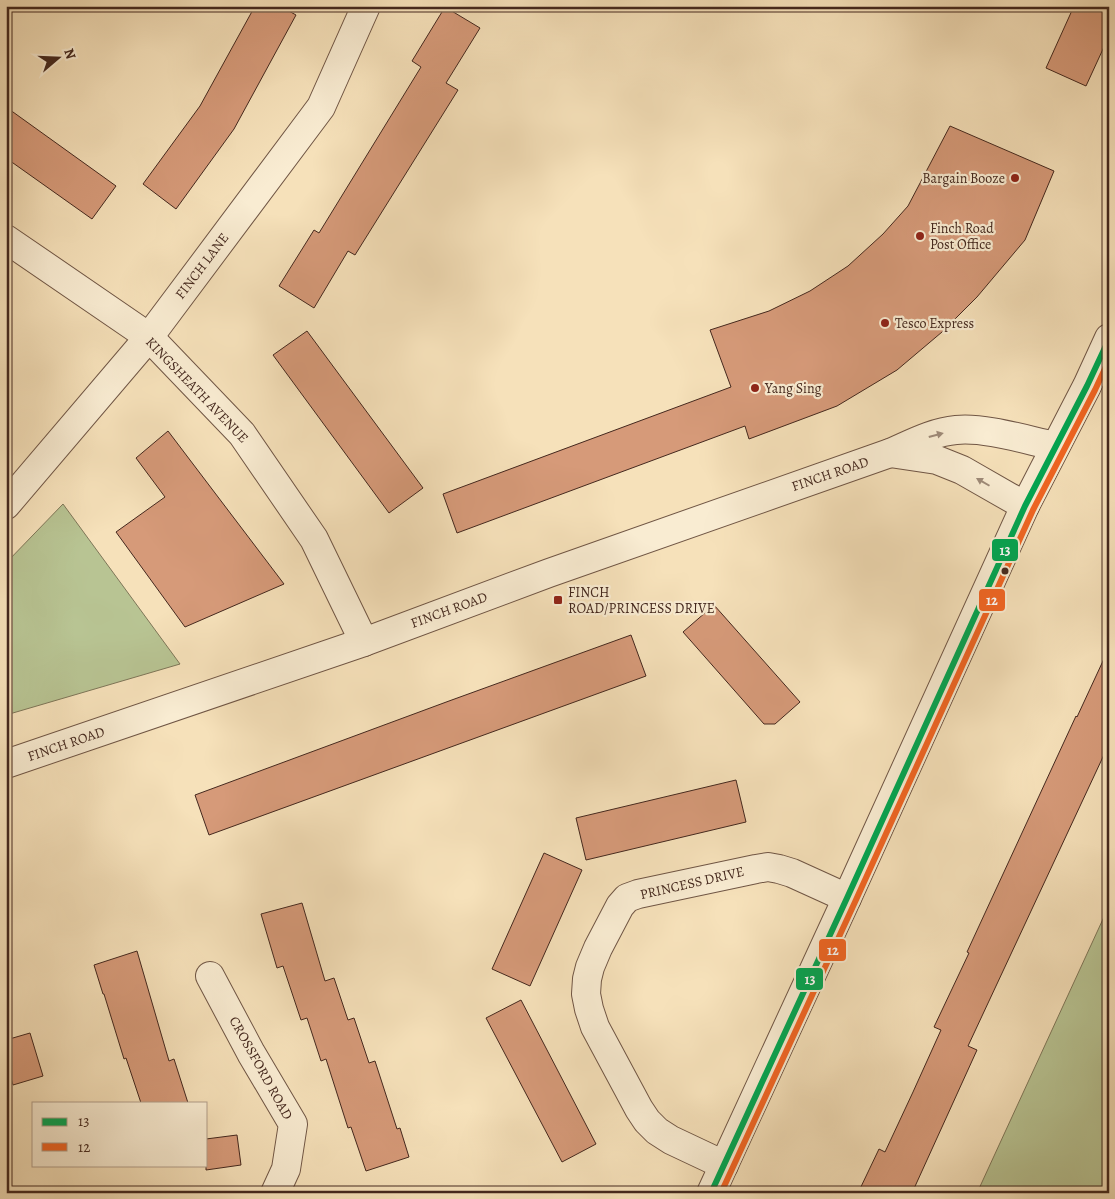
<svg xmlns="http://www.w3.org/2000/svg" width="1115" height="1199" font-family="Alegreya,serif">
<rect width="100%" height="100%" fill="#f6e1ba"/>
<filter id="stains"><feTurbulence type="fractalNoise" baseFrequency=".004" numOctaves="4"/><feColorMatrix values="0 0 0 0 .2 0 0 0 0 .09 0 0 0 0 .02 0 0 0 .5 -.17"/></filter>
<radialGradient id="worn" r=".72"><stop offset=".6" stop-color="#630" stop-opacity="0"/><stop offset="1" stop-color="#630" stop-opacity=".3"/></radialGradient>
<!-- green -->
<g fill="#b8c493" stroke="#7e7658">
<path d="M63,504L180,664L6,715V563Z"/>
<path d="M1109,906V1193H977Z"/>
</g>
<!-- building -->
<g fill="#d69a79" stroke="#44281e">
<path d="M255,6H280L296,15L234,129L176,209L143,184L200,106Z"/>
<path d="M1074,6H1109V36L1086,86L1046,68Z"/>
<path d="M445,7L480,28L446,83L458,90L355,255L348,251L314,308L279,286L314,230L319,233L421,67L412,61Z"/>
<path d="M6,107L116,186L92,219L6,158Z"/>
<path d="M950,126L1054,171L1025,240L977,297L942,332L897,370L837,406L749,439L745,426L457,533L443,494L731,387L710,330L769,311L810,291L848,266L883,234L908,206Z"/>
<path d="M307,331L423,488L389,513L273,355Z"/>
<path d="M168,431L284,584L185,627L116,532L165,497L136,458Z"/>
<path d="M714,605L800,702L775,724H764L683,632Z"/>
<path d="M631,635L646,676L209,835L195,795L449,701Z"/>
<path d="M1109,648V744L968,1046L977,1050L912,1193H858L879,1149L885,1152L913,1092L941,1030L934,1027L969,953L967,952L1076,716L1077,717Z"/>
<path d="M736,780L746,822L586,860L576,818Z"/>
<path d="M544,853L582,870L530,986L492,969Z"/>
<path d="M302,903L325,981L334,978L348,1020L354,1018L369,1063L375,1061L397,1129L400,1128L409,1157L366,1171L351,1127L348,1128L326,1059L321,1061L307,1018L301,1020L283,966L277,968L261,914Z"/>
<path d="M137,951L169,1061L174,1059L188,1103H141L126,1058L124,1059L104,994H103L94,965Z"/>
<path d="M521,1000L596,1144L562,1162L486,1018Z"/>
<path d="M30,1033L43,1076L13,1085L6,1060V1040Z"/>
<path d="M237,1135L241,1165L206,1170V1139Z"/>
</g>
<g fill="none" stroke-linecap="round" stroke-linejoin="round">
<!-- minor casing -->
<g stroke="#705645" stroke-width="30">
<g id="minor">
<path d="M6,239L149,337L242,434L314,539L364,642"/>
<path d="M6,505L149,337L321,107L366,6"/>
<path d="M210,976L251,1053L293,1124L286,1169L275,1193"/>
<path d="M724,1165L671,1140L657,1131L647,1121L639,1109L595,1027L589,1009L586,994L587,979L590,967L598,948L620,906L627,898L638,894L756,869L768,867L779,869L792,873L847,898"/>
</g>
</g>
<!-- tertiary casing -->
<g stroke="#705645" stroke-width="30">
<g id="tertiary">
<path d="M890,453L937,460L962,470L1025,506"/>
<path d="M6,764L364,642L549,573L890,453C911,444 933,432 956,430C985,427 1026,440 1055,446"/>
<path d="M711,1193L847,898L1025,506L1087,386L1109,338"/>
</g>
</g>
<!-- minor -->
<use href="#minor" stroke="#f9ecd2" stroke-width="28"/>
<!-- tertiary -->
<use href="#tertiary" stroke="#f9ecd2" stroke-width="28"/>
<!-- bus-1 casing -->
<g stroke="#f9ecd2" stroke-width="10">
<path id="bus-1" d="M711,1193L847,898L1025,506L1087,386L1109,339"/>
</g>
<!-- bus-2 casing -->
<g stroke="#f9ecd2" stroke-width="10">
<path id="bus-2" d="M721,1193L855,902L1033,510L1095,390L1109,360"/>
</g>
<!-- bus-1 -->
<use href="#bus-1" stroke="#00a651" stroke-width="6"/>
<!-- bus-2 -->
<use href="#bus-2" stroke="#f26522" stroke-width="6"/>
</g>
<!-- one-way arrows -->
<defs><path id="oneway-solid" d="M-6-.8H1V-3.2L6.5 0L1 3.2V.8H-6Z" transform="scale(1.25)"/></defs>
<g fill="#9e8a78">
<use href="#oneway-solid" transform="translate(936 435) rotate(-15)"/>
<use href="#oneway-solid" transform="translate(983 482) rotate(-150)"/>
</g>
<!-- markers -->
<g fill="#8f2418" stroke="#f9ecd2" stroke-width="2">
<circle cx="1015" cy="178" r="5"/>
<circle cx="920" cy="236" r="5"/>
<circle cx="885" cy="323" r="5"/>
<circle cx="755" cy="388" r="5"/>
<rect x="553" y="595" width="10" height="10" rx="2.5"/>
</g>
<circle fill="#44281e" stroke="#f9ecd2" stroke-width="2" cx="1005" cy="571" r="4.5"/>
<g text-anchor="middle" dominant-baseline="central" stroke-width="4.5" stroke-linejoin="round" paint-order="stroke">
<!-- poi labels -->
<g font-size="14" fill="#44281e" stroke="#f9ecd2" text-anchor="start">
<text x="1005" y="178" text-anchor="end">Bargain Booze</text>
<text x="930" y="228">Finch Road<tspan x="930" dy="16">Post Office</tspan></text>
<text x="895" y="323">Tesco Express</text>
<text x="765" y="388">Yang Sing</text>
<text x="568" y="592">FINCH<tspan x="568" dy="16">ROAD/PRINCESS DRIVE</tspan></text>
</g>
<!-- street labels -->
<g font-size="14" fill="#44281e" stroke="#f9ecd2">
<text transform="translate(202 266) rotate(-53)">FINCH LANE</text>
<text transform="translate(197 390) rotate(46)">KINGSHEATH AVENUE</text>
<text transform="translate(830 474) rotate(-19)">FINCH ROAD</text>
<text transform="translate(449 610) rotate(-20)">FINCH ROAD</text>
<text transform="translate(66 744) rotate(-19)">FINCH ROAD</text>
<text transform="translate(692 883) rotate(-13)">PRINCESS DRIVE</text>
<text transform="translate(261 1068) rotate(61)">CROSSFORD ROAD</text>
</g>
</g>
<g stroke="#f9ecd2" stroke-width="2">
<rect x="991" y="538" width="28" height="24" rx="5" fill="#00a651"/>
<rect x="978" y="588" width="28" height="24" rx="5" fill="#f26522"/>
<rect x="818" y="938" width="29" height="24" rx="5" fill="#f26522"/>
<rect x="795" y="967" width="29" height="24" rx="5" fill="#00a651"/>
</g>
<g font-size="14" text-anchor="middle" font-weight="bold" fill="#fff">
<text x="1005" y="555">13</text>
<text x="992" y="605">12</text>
<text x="833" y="955">12</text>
<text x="810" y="984">13</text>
</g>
<!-- margin -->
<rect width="1115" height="1199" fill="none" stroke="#f6e1ba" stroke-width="25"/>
<rect x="8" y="8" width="1100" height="1184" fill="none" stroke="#44281e" stroke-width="2.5"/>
<rect x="12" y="12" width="1090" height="1174" fill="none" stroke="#44281e"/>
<!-- legend -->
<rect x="32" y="1102" width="175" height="65" fill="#f9ecd2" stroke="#b19e8a"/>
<rect x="42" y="1118" width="25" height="8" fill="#00a651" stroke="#b19e8a"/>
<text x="78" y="1126" font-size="15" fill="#44281e">13</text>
<rect x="42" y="1143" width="25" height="8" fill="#f26522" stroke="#b19e8a"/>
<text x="78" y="1152" font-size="15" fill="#44281e">12</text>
<!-- north arrow -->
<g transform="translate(58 58) rotate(71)" stroke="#f9ecd2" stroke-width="4" paint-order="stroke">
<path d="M0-4L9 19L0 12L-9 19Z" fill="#44281e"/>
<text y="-8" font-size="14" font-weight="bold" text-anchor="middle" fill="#44281e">N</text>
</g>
<rect width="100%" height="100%" filter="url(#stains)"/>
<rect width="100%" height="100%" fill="url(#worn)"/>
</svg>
